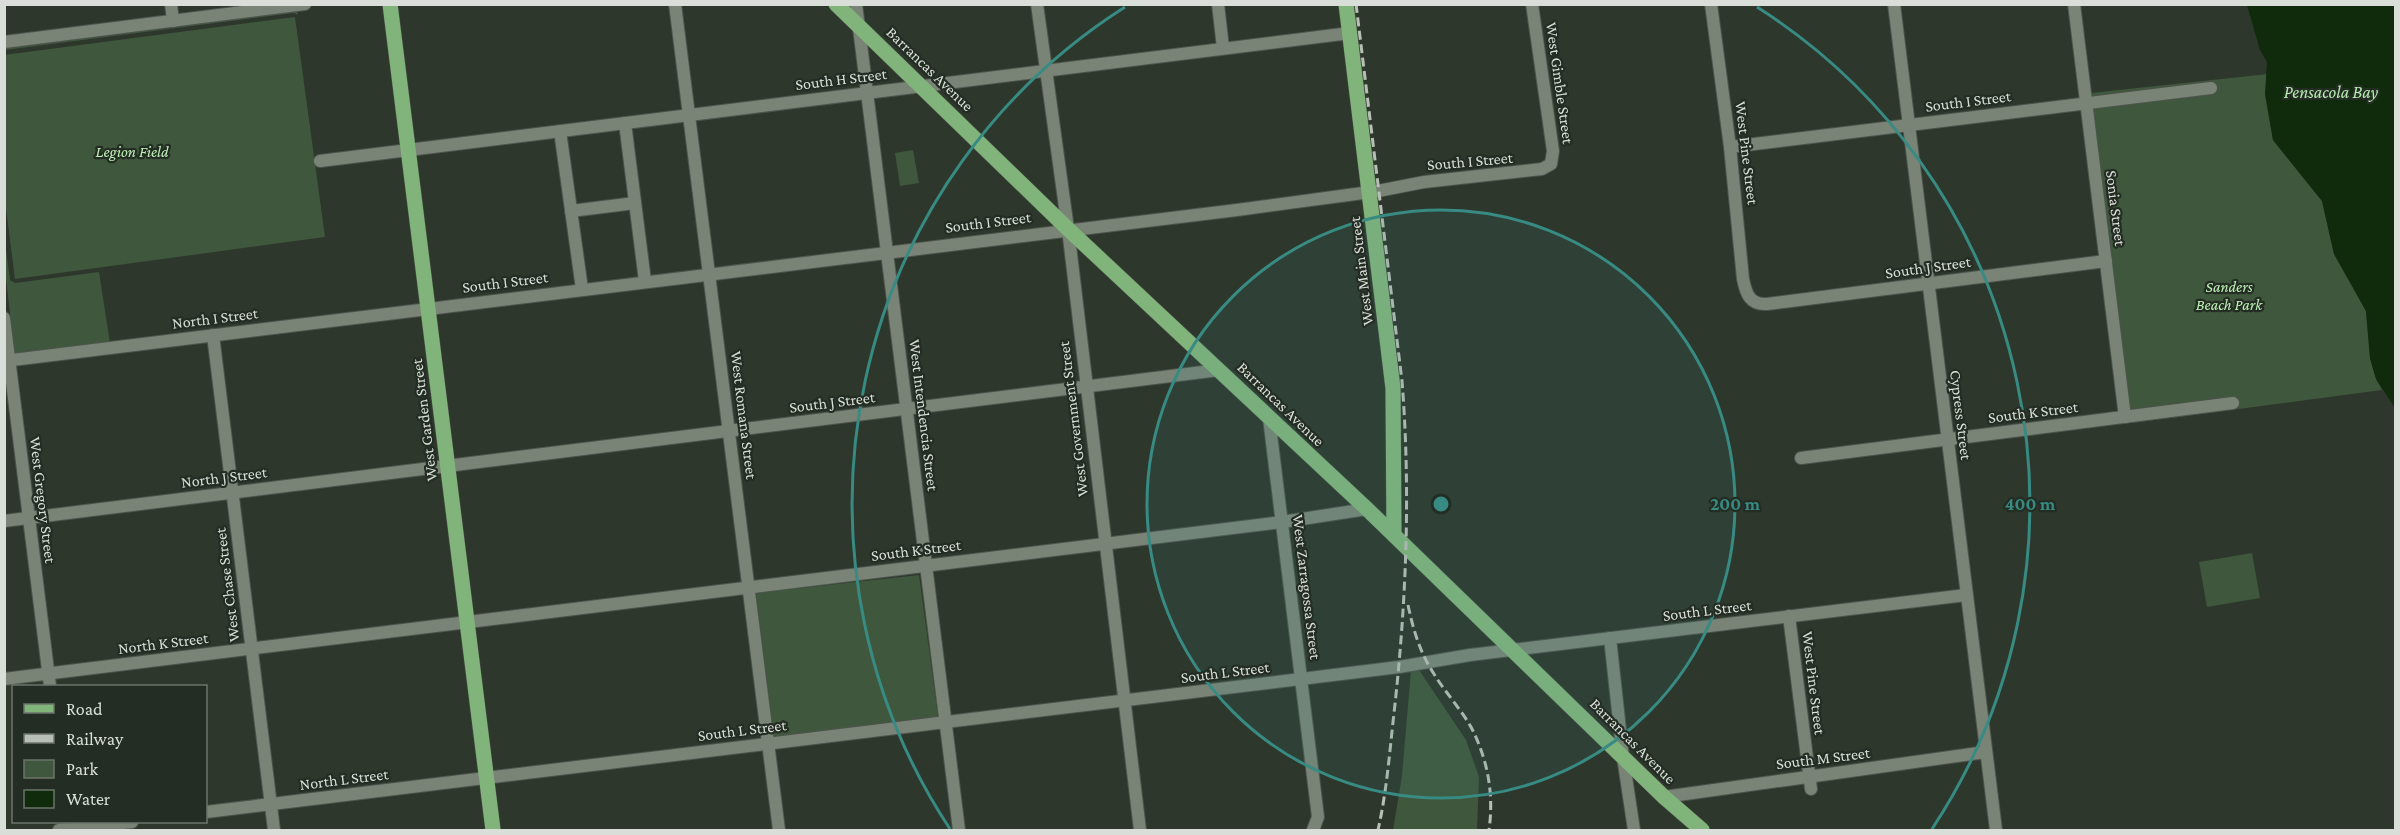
<svg xmlns="http://www.w3.org/2000/svg" width="2400" height="835" font-family="'Crimson Pro',serif">
<rect width="100%" height="100%" fill="#2e372c"/>
<!-- green -->
<g fill="#3f573c">
<path d="M297,11L298,15L294,13L5,50L4,47Z"/>
<path d="M295,17L325,237L15,279L4,193V55Z"/>
<path d="M2268,74L2265,94L2273,140L2322,201L2334,254L2366,311L2370,358L2376,379L2382,390L2132,423L2091,93Z"/>
<path d="M913,150L919,183L900,186L895,153Z"/>
<path d="M4,234L10,280L15,283L99,272L110,343L15,354L5,271Z"/>
<path d="M2252,553L2260,598L2207,607L2199,562Z"/>
<path d="M919,575L938,717L774,737L756,593Z"/>
<path d="M1411,670H1419L1466,740L1479,777L1477,830H1393L1402,776Z"/>
</g>
<!-- water -->
<path fill="#0f2b0b" d="M2247,5H2395V408L2376,379L2370,358L2366,311L2334,254L2322,201L2273,140L2265,94L2267,62L2260,50Z"/>
<g fill="none" stroke-linecap="round" stroke-linejoin="round">
<!-- minor casing -->
<g stroke="#4d544c" stroke-width="14">
<g id="minor">
<path d="M171,4L173,21"/>
<path d="M675,4L779,830"/>
<path d="M856,4L959,830"/>
<path d="M1037,4L1068,229L1140,830"/>
<path d="M1218,4L1223,48"/>
<path d="M1711,4L1730,147L1743,279C1746,294 1750,305 1767,304L2106,261"/>
<path d="M1894,4L1996,830"/>
<path d="M2074,4L2125,417"/>
<path d="M4,42L305,4"/>
<path d="M625,123L645,281"/>
<path d="M560,131L582,289"/>
<path d="M1730,147L2211,88"/>
<path d="M320,161L1350,33"/>
<path d="M571,211L635,203"/>
<path d="M4,318L50,686"/>
<path d="M213,335L274,830"/>
<path d="M4,361L1237,210L1378,191L1424,182L1542,169L1551,164L1553,151L1532,4"/>
<path d="M1269,418L1318,817L1313,830"/>
<path d="M1801,458L2233,403"/>
<path d="M4,521L1219,370"/>
<path d="M1789,616L1811,789"/>
<path d="M1610,638L1623,757L1634,830"/>
<path d="M4,679L1282,522L1367,509"/>
<path d="M1664,797L1986,752"/>
<path d="M206,812L1399,667L1470,655L1966,595"/>
<path d="M59,830L132,822"/>
</g>
</g>
<!-- major casing -->
<g stroke="#4d544c" stroke-width="16">
<g id="major">
<path d="M390,4L493,830"/>
<path d="M836,4L1068,229L1367,509L1664,797L1702,830"/>
<path d="M1346,4L1393,388L1394,535"/>
</g>
</g>
<!-- minor -->
<use href="#minor" stroke="#798477" stroke-width="12"/>
<!-- major -->
<use href="#major" stroke="#81b47b" stroke-width="15"/>
<!-- rail -->
<g stroke="#b8bfb7" stroke-width="3" stroke-dasharray="9 4.5" stroke-linecap="butt">
<path d="M1356,4L1402,381C1411,494 1406,610 1393,722C1389,759 1386,795 1378,830"/>
<path d="M1408,605C1413,629 1420,653 1434,674C1445,692 1460,708 1471,727C1488,760 1494,794 1489,830"/>
</g>
</g>
<!-- distance rings -->
<circle cx="1441" cy="504" r="294" fill="#378b83" fill-opacity=".12"/>
<g fill="none" stroke="#378b83" stroke-width="3">
<circle cx="1441" cy="504" r="294"/>
<path d="M950 829A589 589 0 0 1 1125 7M1757 7A589 589 0 0 1 1932 829"/>
</g>
<g text-anchor="middle" dominant-baseline="central" stroke-width="4.5" stroke-linejoin="round" paint-order="stroke">
<!-- street labels -->
<g font-size="16" fill="#d9dfd8" stroke="#242d23">
<text transform="translate(930 69) rotate(44)">Barrancas Avenue</text>
<text transform="translate(841 79) rotate(-7)">South H Street</text>
<text transform="translate(1560 83) rotate(82)">West Gimble Street</text>
<text transform="translate(1968 101) rotate(-7)">South I Street</text>
<text transform="translate(1747 153) rotate(83)">West Pine Street</text>
<text transform="translate(1470 161) rotate(-5)">South I Street</text>
<text transform="translate(2116 208) rotate(83)">Sonia Street</text>
<text transform="translate(988 222) rotate(-7)">South I Street</text>
<text transform="translate(1928 267) rotate(-8)">South J Street</text>
<text transform="translate(1361 271) rotate(-97)">West Main Street</text>
<text transform="translate(505 282) rotate(-7)">South I Street</text>
<text transform="translate(215 318) rotate(-7)">North I Street</text>
<text transform="translate(832 402) rotate(-7)">South J Street</text>
<text transform="translate(1281 404) rotate(44)">Barrancas Avenue</text>
<text transform="translate(2033 412) rotate(-7)">South K Street</text>
<text transform="translate(744 415) rotate(83)">West Romana Street</text>
<text transform="translate(924 415) rotate(83)">West Intendencia Street</text>
<text transform="translate(1961 415) rotate(83)">Cypress Street</text>
<text transform="translate(1073 419) rotate(-97)">West Government Street</text>
<text transform="translate(424 420) rotate(-97)">West Garden Street</text>
<text transform="translate(224 477) rotate(-7)">North J Street</text>
<text transform="translate(43 500) rotate(83)">West Gregory Street</text>
<text transform="translate(916 550) rotate(-7)">South K Street</text>
<text transform="translate(227 585) rotate(-97)">West Chase Street</text>
<text transform="translate(1307 587) rotate(83)">West Zarragossa Street</text>
<text transform="translate(1707 610) rotate(-7)">South L Street</text>
<text transform="translate(163 643) rotate(-7)">North K Street</text>
<text transform="translate(1225 672) rotate(-7)">South L Street</text>
<text transform="translate(1814 683) rotate(83)">West Pine Street</text>
<text transform="translate(742 730) rotate(-7)">South L Street</text>
<text transform="translate(1633 741) rotate(45)">Barrancas Avenue</text>
<text transform="translate(1823 758) rotate(-7)">South M Street</text>
<text transform="translate(344 779) rotate(-7)">North L Street</text>
</g>
<!-- park labels -->
<g font-size="16" font-style="italic" fill="#bdf0b6" stroke="#242d23">
<text x="132" y="151">Legion Field</text>
<text x="2229" y="286">Sanders<tspan x="2229" dy="18">Beach Park</tspan></text>
</g>
<!-- water labels -->
<g font-size="18" font-style="italic" fill="#b6e9af" stroke="#242d23">
<text x="2331" y="92">Pensacola Bay</text>
</g>
</g>
<circle cx="1441" cy="504" r="9" fill="#378b83" stroke="#242d23" stroke-width="3"/>
<g font-size="18" text-anchor="middle" font-weight="bold" fill="#378b83" stroke="#242d23" stroke-width="4.5" stroke-linejoin="round" paint-order="stroke">
<text x="1735" y="510">200 m</text>
<text x="2030" y="510">400 m</text>
</g>
<!-- border -->
<rect width="2400" height="835" fill="none" stroke="#d9dfd8" stroke-width="12"/>
<!-- legend -->
<rect x="12" y="685" width="195" height="138" fill="#242d23" stroke="#6c746b" stroke-width="1.5"/>
<rect x="24" y="704" width="30" height="9" fill="#81b47b" stroke="#6c746b" stroke-width="1.5"/>
<text x="66" y="715" font-size="18" fill="#d9dfd8">Road</text>
<rect x="24" y="734" width="30" height="9" fill="#b8bfb7" stroke="#6c746b" stroke-width="1.5"/>
<text x="66" y="745" font-size="18" fill="#d9dfd8">Railway</text>
<rect x="24" y="760" width="30" height="18" fill="#3f573c" stroke="#6c746b" stroke-width="1.5"/>
<text x="66" y="775" font-size="18" fill="#d9dfd8">Park</text>
<rect x="24" y="790" width="30" height="18" fill="#0f2b0b" stroke="#6c746b" stroke-width="1.5"/>
<text x="66" y="805" font-size="18" fill="#d9dfd8">Water</text>
</svg>
